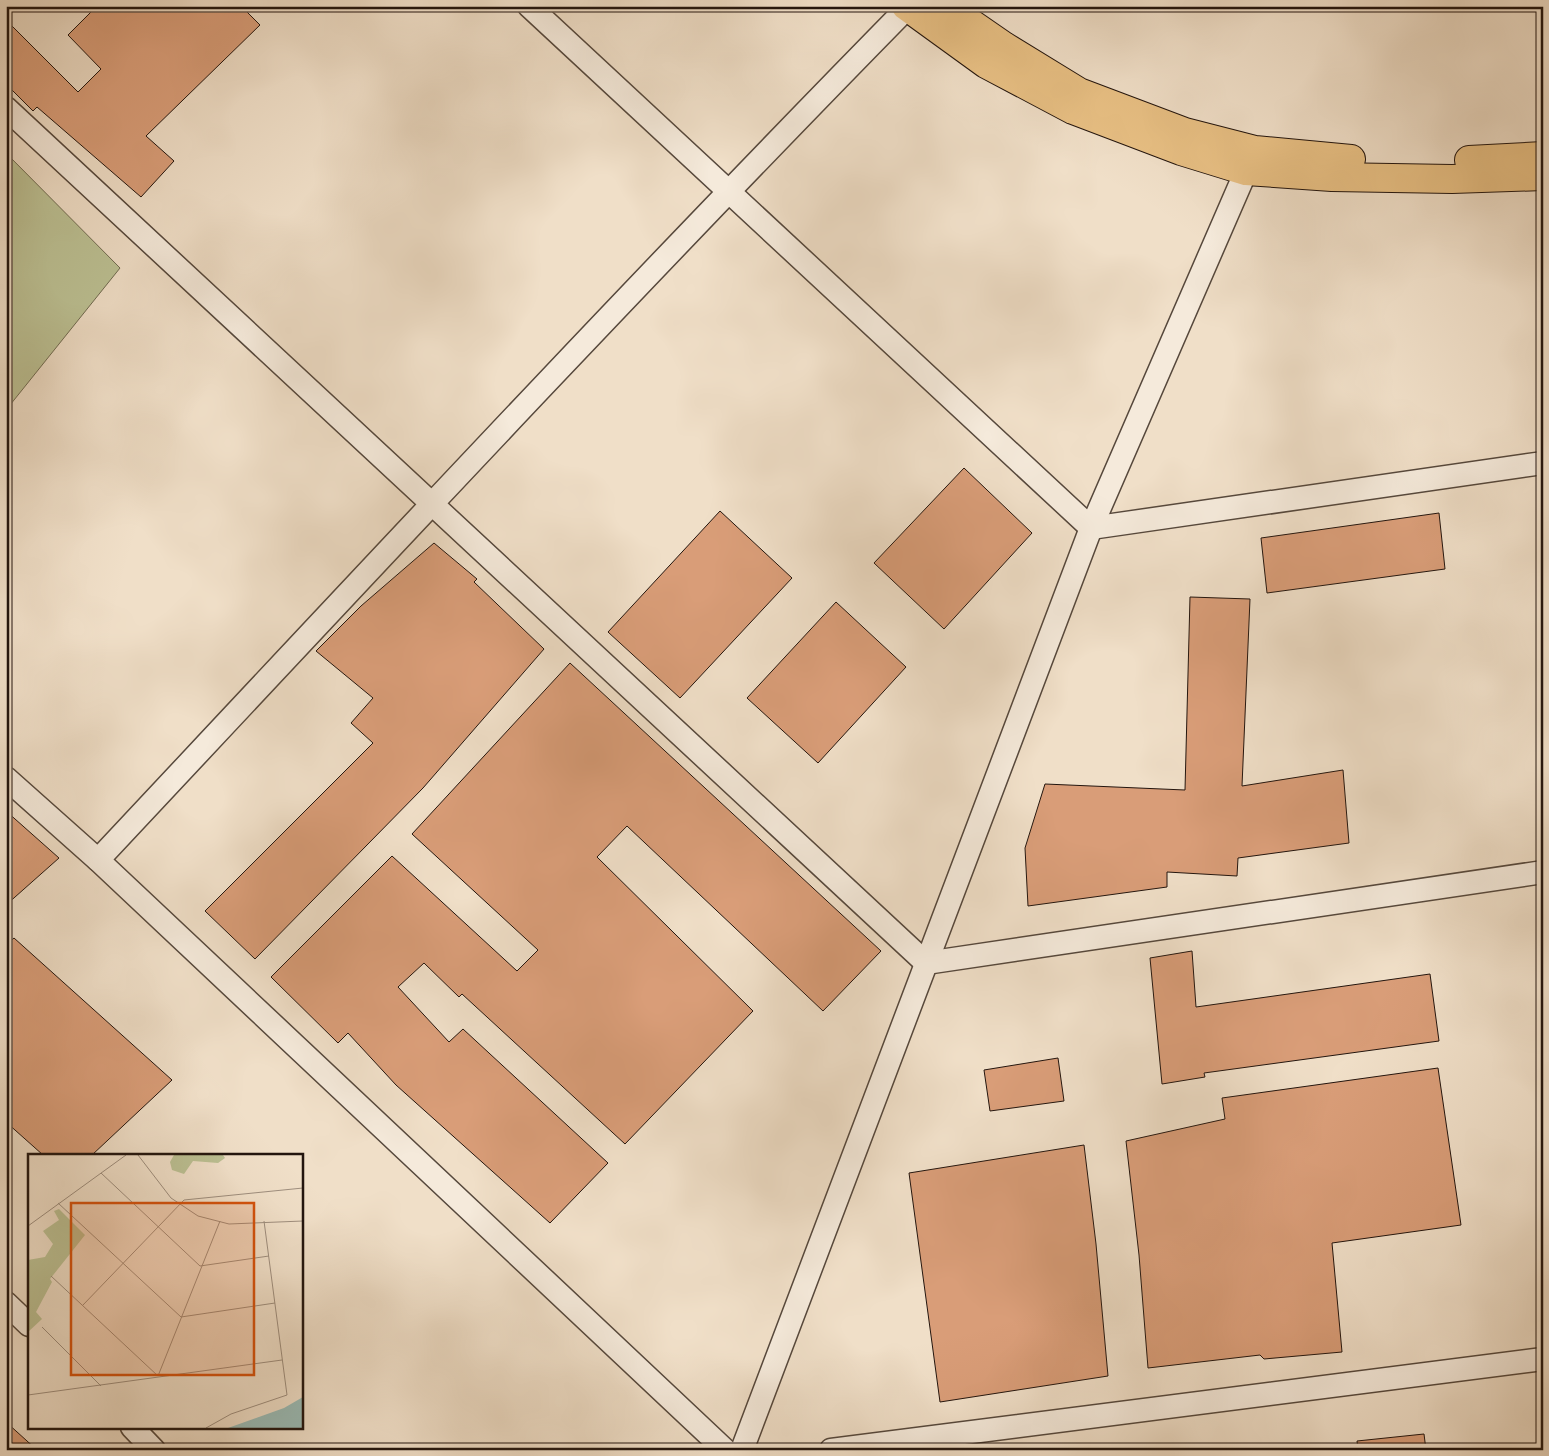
<svg xmlns="http://www.w3.org/2000/svg" width="1549" height="1456" font-family="'IM FELL English',serif">
<rect width="100%" height="100%" fill="#f0dfc8"/>
<filter id="stains"><feTurbulence type="fractalNoise" baseFrequency=".004" numOctaves="4"/><feColorMatrix values="0 0 0 0 .2 0 0 0 0 .09 0 0 0 0 .02 0 0 0 .5 -.17"/></filter>
<radialGradient id="worn" r=".72"><stop offset=".6" stop-color="#630" stop-opacity="0"/><stop offset="1" stop-color="#630" stop-opacity=".3"/></radialGradient>
<!-- green -->
<path fill="#bcc194" stroke="#706b51" d="M6,153L120,268L6,410Z"/>
<!-- building -->
<g fill="#d99d78" stroke="#23150e">
<path d="M97,6H241L260,25L146,136L174,161L141,197L37,107L33,111L6,84V20L78,92L101,69L68,35Z"/>
<path d="M964,468L1032,533L944,629L874,563Z"/>
<path d="M720,511L792,578L680,698L608,632Z"/>
<path d="M1439,513L1445,569L1267,593L1261,538Z"/>
<path d="M434,543L477,579L474,582L544,649L423,788L255,959L205,911L373,743L351,723L373,698L316,651L361,606Z"/>
<path d="M1190,597L1250,599L1242,786L1343,770L1349,843L1238,858L1237,876L1167,872V887L1028,906L1025,848L1045,784L1185,790Z"/>
<path d="M836,602L906,667L818,763L747,698Z"/>
<path d="M570,663L881,951L823,1011L627,826L597,857L753,1011L625,1144L462,994L459,997L424,963L398,987L449,1042L463,1029L608,1163L550,1223L396,1085L348,1033L338,1043L271,977L392,856L517,971L538,950L412,834Z"/>
<path d="M6,811L59,858L6,905Z"/>
<path d="M14,938L172,1080L92,1155H43L6,1122V945Z"/>
<path d="M1192,951L1196,1007L1430,974L1439,1041L1204,1073L1205,1077L1162,1084L1150,958Z"/>
<path d="M1058,1058L1064,1101L990,1111L984,1070Z"/>
<path d="M1438,1068L1461,1225L1332,1243L1342,1352L1264,1359L1260,1355L1148,1368L1139,1255L1126,1141L1225,1119L1222,1098Z"/>
<path d="M1084,1145L1096,1244L1108,1376L940,1402L909,1173Z"/>
<path d="M6,1422L37,1450H6Z"/>
<path d="M1424,1434L1426,1450H1358L1357,1441Z"/>
</g>
<g fill="none" stroke-linecap="round" stroke-linejoin="round">
<!-- minor casing -->
<g stroke="#56483c" stroke-width="25">
<g id="minor">
<path d="M529,6L1091,528L1543,463"/>
<path d="M6,108L926,963L1543,872"/>
<path d="M6,778L98,860L725,1450"/>
<path d="M98,860C366,574 634,286 909,6"/>
<path d="M6,1303L29,1325"/>
<path d="M132,1427L154,1450"/>
<path d="M742,1450L1091,528L1253,155"/>
<path d="M831,1450L1543,1359"/>
</g>
</g>
<!-- highway casing -->
<g stroke="#23150e" stroke-width="30">
<g id="highway">
<path d="M906,6L986,64L1073,110L1181,151L1246,171L1332,177L1452,179L1543,176"/>
<path d="M946,6L1004,46L1079,92L1185,132L1255,150L1351,159"/>
<path d="M1469,160L1543,156"/>
</g>
</g>
<!-- minor -->
<use href="#minor" stroke="#f5eadb" stroke-width="22"/>
<!-- highway -->
<use href="#highway" stroke="#e8c084" stroke-width="28"/>
</g>
<!-- overview -->
<g transform="translate(28 1154)">
<rect width="275" height="275" fill="#f0dfc8"/>
<path d="M146,1H195L197,4L190,9L165,7L156,20L144,16L142,8ZM31,55L57,81L22,125L24,128L8,158L14,165L0,178V106L17,103L25,90L15,77L31,66L26,57Z" fill="#bcc194"/>
<path d="M275,243V274H200L256,254Z" fill="#9abcb7"/>
<path fill="none" stroke="#9e8e7e" stroke-width="1" d="M110,1L143,44L170,62L201,70L275,67M73,19L172,112L241,102M30,49L153,163L247,149M0,72L98,1M23,122L130,222L192,67M55,151L156,46L275,34M14,173L73,232M0,241L254,206M178,274L203,260L259,241L236,67"/>
<path fill="#d4520c" fill-opacity="0.15" stroke="#d4520c" stroke-width="2.5" d="M43,49H226V221H43Z"/>
<rect width="275" height="275" fill="none" stroke="#23150e" stroke-width="2.5"/>
</g>
<!-- margin -->
<rect width="1549" height="1456" fill="none" stroke="#f0dfc8" stroke-width="25"/>
<rect x="8" y="8" width="1534" height="1441" fill="none" stroke="#23150e" stroke-width="2.5"/>
<rect x="12" y="12" width="1524" height="1431" fill="none" stroke="#23150e"/>
<rect width="100%" height="100%" filter="url(#stains)"/>
<rect width="100%" height="100%" fill="url(#worn)"/>
</svg>
